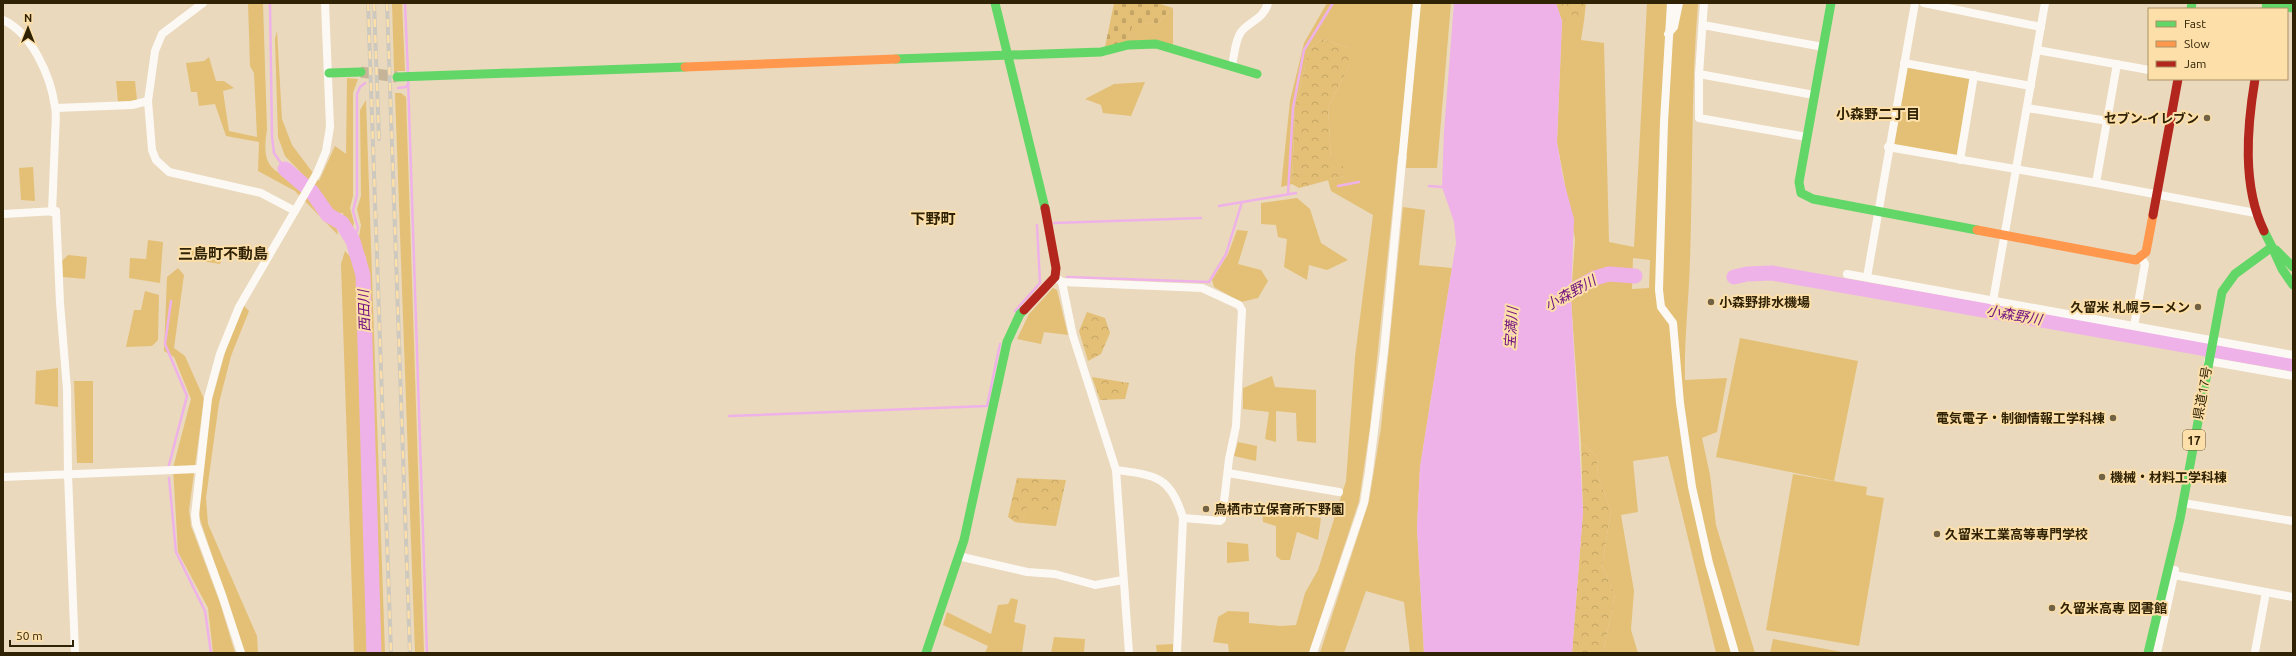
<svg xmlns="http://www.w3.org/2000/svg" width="2296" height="656" font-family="Ubuntu,'Noto Sans JP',sans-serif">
<defs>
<pattern id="forest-crowns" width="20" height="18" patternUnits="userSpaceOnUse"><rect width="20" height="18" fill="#e4c076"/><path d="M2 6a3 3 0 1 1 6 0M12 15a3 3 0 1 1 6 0" fill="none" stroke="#c4a565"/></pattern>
<pattern id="cemetery-stones" width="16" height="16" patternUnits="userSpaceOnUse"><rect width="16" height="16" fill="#e4c076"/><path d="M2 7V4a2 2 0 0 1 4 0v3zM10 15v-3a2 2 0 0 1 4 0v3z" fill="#c4a565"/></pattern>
</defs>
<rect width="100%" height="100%" fill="#ead9bc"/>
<!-- green -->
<g fill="#e4c076" fill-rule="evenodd">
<path d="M248,3H263L267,130C259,177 281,168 308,193C319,204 328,218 337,229L338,235L295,191L258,171L259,142L226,136L215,104L199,106L197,92H191L186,63L204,61L209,57L216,81H224L234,88L223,91L229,131L257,137L254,73L250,66Z"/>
<path d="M392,3H402L405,71H394Z"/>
<path d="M1327,3H1451L1437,168H1406L1407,156L1398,155L1370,427L1359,501L1309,653H1229L1228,644L1213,642L1218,617L1228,611L1249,612V623L1281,626L1296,625L1305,593L1318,570L1346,481L1355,357L1373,215L1331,191L1328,180L1344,176L1331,159L1328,107L1349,66V48L1322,39L1310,48L1295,106L1292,184L1281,187L1290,101L1304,43Z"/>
<path d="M1647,3H1698C1691,88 1693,173 1690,259C1689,299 1684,339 1685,380L1727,378L1717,432L1702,438L1710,475L1716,525L1755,653H1716L1668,456L1633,461L1638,512L1621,515L1634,591L1631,630L1638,653H1603L1615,595L1602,566L1611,511L1598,476L1597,456L1581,443L1571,298L1575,239L1557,142L1562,21H1584L1581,40L1604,43L1609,242L1634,247ZM1633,258L1650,260L1649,288L1632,289Z"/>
<path d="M1173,8V45L1128,41L1132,22L1157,24Z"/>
<path d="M277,31L282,119L292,145L319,181L335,146L346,154L347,78L358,79L353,93V196L350,208L354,223L352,230L345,223L343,213H331L316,188L285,156L278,137L275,39Z"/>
<path d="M1905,65L1972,77L1959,156L1890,145Z"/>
<path d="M116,81H135L137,100L118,102Z"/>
<path d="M1145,82L1131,116L1103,113L1101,105L1085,99L1114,84Z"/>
<path d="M395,93H401L406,97L424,653H415Z"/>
<path d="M366,100L385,653H379L366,257L358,243L361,225L357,209L361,196L360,110Z"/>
<path d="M33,167L35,201L21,200L19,168Z"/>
<path d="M1297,198L1310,209L1321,243L1348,260L1327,270L1309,265L1307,280L1284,267L1287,239L1278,237L1276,225L1261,224V203Z"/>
<path d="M1403,207L1425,210L1419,265L1452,268L1420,467L1417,527L1424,653H1410L1404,602L1366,591L1344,653H1320L1369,501L1381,428Z"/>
<path d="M1237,230L1248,231L1238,264L1261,270L1268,281L1258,298L1241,302L1214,287L1212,280L1228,254Z"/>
<path d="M148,240L163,242L160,283L129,278L130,258L146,259Z"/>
<path d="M190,249L224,253L220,264L188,259Z"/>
<path d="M345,251L356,263L359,299L371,653H354L341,264Z"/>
<path d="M68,255L87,257L85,279L63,277L62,261Z"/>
<path d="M178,268L184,275L174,348L185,356L204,399L189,510L191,526L220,603L235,653H213L208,608L178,552L173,468L191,399L174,357L164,351L167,277Z"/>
<path d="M1053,288L1057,290L1068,335L1044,332L1041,344L1017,339L1029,314Z"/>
<path d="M145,291L159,295L158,340L152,346L126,347L134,310H141Z"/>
<path d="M244,306L249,311L231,356L219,403L206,498L208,524L257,636L258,653H244L200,519L198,501L212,400L226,349Z"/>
<path d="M1740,338L1858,361L1834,481L1716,457Z"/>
<path d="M58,368V407L35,404L36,371Z"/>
<path d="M1272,376L1275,387L1316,390V443L1297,441L1296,413L1276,411V442L1265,439L1269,412L1243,409V388Z"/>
<path d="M74,381H93V463H77Z"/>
<path d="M1238,442L1257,446L1256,461L1234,456Z"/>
<path d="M1793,474L1867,487L1866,495L1884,498L1859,646L1766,630Z"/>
<path d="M1027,506L1059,512L1056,526L1022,523Z"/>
<path d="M1262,511L1321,518L1318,540L1297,532L1290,560H1281L1276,556V526L1263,522Z"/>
<path d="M1227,542L1248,544L1249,561L1227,563Z"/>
<path d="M1011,598L1018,600L1014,622L1026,625L1022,653H985L988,646L943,625L947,612L991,634L998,605L1008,604Z"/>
<path d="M1054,637L1085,639L1084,653H1051Z"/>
<path d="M1773,639L1847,653H1770Z"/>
<path d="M1173,644V653H1157L1156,645Z"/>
</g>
<!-- forest -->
<g fill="url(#forest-crowns)">
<path d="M1556,3H1586L1584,21H1562Z"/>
<path d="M1322,39L1349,48V66L1328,107L1331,158L1346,168L1344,176L1299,188L1292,184L1295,106L1310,48Z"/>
<path d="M1087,312L1105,318L1110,333L1101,354L1088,361L1079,331Z"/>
<path d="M1092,377L1129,383L1125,399L1100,400Z"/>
<path d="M1581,443L1597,456L1598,476L1611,511L1602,566L1615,595L1603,653H1572L1583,512Z"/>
<path d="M1017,478L1066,480L1059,512L1027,507L1022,523L1015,522L1008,517Z"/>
</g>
<!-- cemetery -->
<path fill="url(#cemetery-stones)" d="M1114,3H1157L1173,8L1157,24L1133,23L1128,41L1105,47Z"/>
<!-- water -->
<path fill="#eeb2e9" d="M1454,3H1556L1562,21L1557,142L1563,178L1574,219L1571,298L1583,512L1572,653H1424L1417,527L1420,467L1456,243L1454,222L1442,187L1444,131Z"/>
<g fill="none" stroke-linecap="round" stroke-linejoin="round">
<!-- stream -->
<g stroke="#eeb2e9" stroke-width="2.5">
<path d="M270,3L272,137L274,153L285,169"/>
<path d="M405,3L408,74"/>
<path d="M408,79L427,653"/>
<path d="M398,88L406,87L408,84"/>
<path d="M1338,186L1359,182"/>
<path d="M1429,186L1442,187"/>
<path d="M1288,194L1293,108L1304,50L1333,3"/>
<path d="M1219,206L1296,193"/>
<path d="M1054,223L1201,218"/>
<path d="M353,241L358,228L353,211L357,195V94L360,87L365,83"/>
<path d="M1067,277L1209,282L1226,254L1242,202"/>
<path d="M1015,311L1040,283L1037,225"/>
<path d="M729,416L987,406L1000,344"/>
<path d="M169,465L187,396L165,344L171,301"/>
<path d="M169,478L176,552L205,611L211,653"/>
</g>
<!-- river -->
<g stroke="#eeb2e9" stroke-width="15">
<path d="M285,169L312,192L328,215L342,223L353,241L363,275L374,653"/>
<path d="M1734,277L1747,274L1772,273L2293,364"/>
<path d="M1554,300L1595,278L1609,274L1635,276"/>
</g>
<!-- secondary-tunnel -->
<path stroke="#c5b497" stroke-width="11" stroke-dasharray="11 5.5" stroke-linecap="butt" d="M361,72L397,77"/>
<!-- street -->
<g stroke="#fcf9f5" stroke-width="8">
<path d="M203,3L162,34L155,51L148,101L152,150L156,160L169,172L261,193L295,211"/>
<path d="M1671,3L1664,122L1659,290L1661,307L1673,323L1680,403L1692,487L1709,563L1735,653"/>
<path d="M1704,3L1699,74V118L1807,137"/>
<path d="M1924,3L2041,27"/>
<path d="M3,20C32,33 51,77 55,107C57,116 55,128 55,138C54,162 53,187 52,212"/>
<path d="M1703,25L1823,47"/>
<path d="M1668,34L1674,27L1679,3"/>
<path d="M2037,50L2149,70"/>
<path d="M1904,63L2031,86"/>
<path d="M1232,66C1234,57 1235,40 1241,32C1248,22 1264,19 1268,3"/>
<path d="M1699,74L1814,95"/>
<path d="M56,108L132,105L148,101"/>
<path d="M2027,108L2108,121"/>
<path d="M1888,147L2096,183L2255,213"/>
<path d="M1960,160L1974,75"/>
<path d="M2096,183L2117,64"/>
<path d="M3,214L56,211L60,303L67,389L68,474L75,653"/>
<path d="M1847,274L2293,355"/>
<path d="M1055,277L1062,282L1202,288L1239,305L1242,310L1236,426L1229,459L1222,519L1220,521L1183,518"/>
<path d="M1867,277L1915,3"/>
<path d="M1062,282L1073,336L1116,470L1129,653"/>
<path d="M1993,301L2045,3"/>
<path d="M2134,326L2145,264L2141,257"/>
<path d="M2208,361L2293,376"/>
<path d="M1116,470C1155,475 1171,476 1183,518L1177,653"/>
<path d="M1228,473L1339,492"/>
<path d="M3,477L198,469"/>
<path d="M2183,503L2293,521"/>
<path d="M958,556L1027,572L1055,574L1095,585L1123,580"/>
<path d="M2174,575L2293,597"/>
<path d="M2255,652L2266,592"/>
<path d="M241,653L222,595L196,524L195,515L208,398L220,354L239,307L317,173L326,151L330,127L325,3"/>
<path d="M1313,653L1364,503L1369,471L1384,351L1417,3"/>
<path d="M2157,653L2175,570"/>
</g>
<!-- fast -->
<g stroke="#63d668" stroke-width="9">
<path d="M995,3L1045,208"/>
<path d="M1831,3L1799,182L1801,193L1813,199L1977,230"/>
<path d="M2266,3L2293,8"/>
<path d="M2191,9L2192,3"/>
<path d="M2266,9L2267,3"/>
<path d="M896,59L1101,52L1128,45L1156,44L1257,74"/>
<path d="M329,73L361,72"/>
<path d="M397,77L685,67"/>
<path d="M2272,247L2282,269L2293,285"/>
<path d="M2276,250L2293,267"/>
<path d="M926,653L964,540L1007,342L1020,314L1024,310"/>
<path d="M2148,653L2180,519L2222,292L2235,274L2272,247L2264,231"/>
</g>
<!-- slow -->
<g stroke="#ff974d" stroke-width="9">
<path d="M685,67L896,59"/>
<path d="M1977,230L2136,260L2146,252L2153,215"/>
</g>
<!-- jam -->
<g stroke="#b3261e" stroke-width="9">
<path d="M2255,79C2247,127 2242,186 2264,231"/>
<path d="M2153,215L2178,79"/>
<path d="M1024,310L1055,277L1056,268L1045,208"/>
</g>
<!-- rail casing -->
<g stroke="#cec9bf" stroke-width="4">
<g id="rail">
<path d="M368,3L391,653"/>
<path d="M374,3L379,139"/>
<path d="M387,3L410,653"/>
</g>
</g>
<!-- rail -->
<use href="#rail" stroke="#fddfa9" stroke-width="2.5" stroke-dasharray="8" stroke-linecap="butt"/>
</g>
<!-- markers -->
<g fill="#716245" stroke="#fddfa9" stroke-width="1.5">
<circle cx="2207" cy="118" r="4"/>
<circle cx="1711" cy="302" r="4"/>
<circle cx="2198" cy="307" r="4"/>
<circle cx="2113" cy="418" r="4"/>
<circle cx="2102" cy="477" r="4"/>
<circle cx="1206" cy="509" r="4"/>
<circle cx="1937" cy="534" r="4"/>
<circle cx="2052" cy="608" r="4"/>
</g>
<g text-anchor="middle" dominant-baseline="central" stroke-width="4" stroke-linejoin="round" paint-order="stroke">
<!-- shield labels -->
<rect fill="#fddfa9" stroke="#6e5b36" stroke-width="1" x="2183" y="430" width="22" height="20" rx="3"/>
<g font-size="12" font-weight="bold" fill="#302205">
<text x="2194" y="440">17</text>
</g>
<!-- poi labels -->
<g font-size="13" font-weight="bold" fill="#302205" stroke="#fddfa9" text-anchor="start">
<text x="2199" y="118" text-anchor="end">セブン-イレブン</text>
<text x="1719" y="302">小森野排水機場</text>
<text x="2190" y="307" text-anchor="end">久留米 札幌ラーメン</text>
<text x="2105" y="418" text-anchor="end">電気電子・制御情報工学科棟</text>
<text x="2110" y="477">機械・材料工学科棟</text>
<text x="1214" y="509">鳥栖市立保育所下野園</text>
<text x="1945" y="534">久留米工業高等専門学校</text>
<text x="2060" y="608">久留米高専 図書館</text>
</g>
<!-- street labels -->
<g font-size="13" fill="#302205" stroke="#fddfa9">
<text transform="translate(2202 393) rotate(-80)">県道17号</text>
</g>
<!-- neighbourhood labels -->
<g font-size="14" font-weight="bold" fill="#302205" stroke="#fddfa9">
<text x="1878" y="114">小森野二丁目</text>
</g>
<!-- water labels -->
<g font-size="14" font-style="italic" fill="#741482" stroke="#fddfa9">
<text transform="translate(1570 293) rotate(-29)">小森野川</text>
<text transform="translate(364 311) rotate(-92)">西田川</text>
<text transform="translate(2014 315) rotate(10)">小森野川</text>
<text transform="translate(1511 328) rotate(-86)">宝満川</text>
</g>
<!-- quarter labels -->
<g font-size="15" font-weight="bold" fill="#302205" stroke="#fddfa9">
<text x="933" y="218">下野町</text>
<text x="223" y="253">三島町不動島</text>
</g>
</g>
<!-- border -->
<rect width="2296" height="656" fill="none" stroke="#302205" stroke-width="8"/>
<!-- legend -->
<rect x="2148" y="8" width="140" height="72" fill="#fddfa9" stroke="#ab9367"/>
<rect x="2156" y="21" width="20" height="6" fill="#63d668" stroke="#ab9367"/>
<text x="2184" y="28" font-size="12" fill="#302205">Fast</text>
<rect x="2156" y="41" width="20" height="6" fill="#ff974d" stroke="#ab9367"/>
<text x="2184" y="48" font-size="12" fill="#302205">Slow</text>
<rect x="2156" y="61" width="20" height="6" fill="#b3261e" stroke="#ab9367"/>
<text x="2184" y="68" font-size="12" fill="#302205">Jam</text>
<!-- north arrow -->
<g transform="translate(28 28)" stroke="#fddfa9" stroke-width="3" paint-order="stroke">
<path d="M0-3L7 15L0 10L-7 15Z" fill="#302205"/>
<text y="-6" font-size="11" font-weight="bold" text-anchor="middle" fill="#302205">N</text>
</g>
<!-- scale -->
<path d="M10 640v6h63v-6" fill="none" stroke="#302205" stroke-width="2"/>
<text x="16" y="640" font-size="12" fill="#302205" stroke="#fddfa9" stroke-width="3" paint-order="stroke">50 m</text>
</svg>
